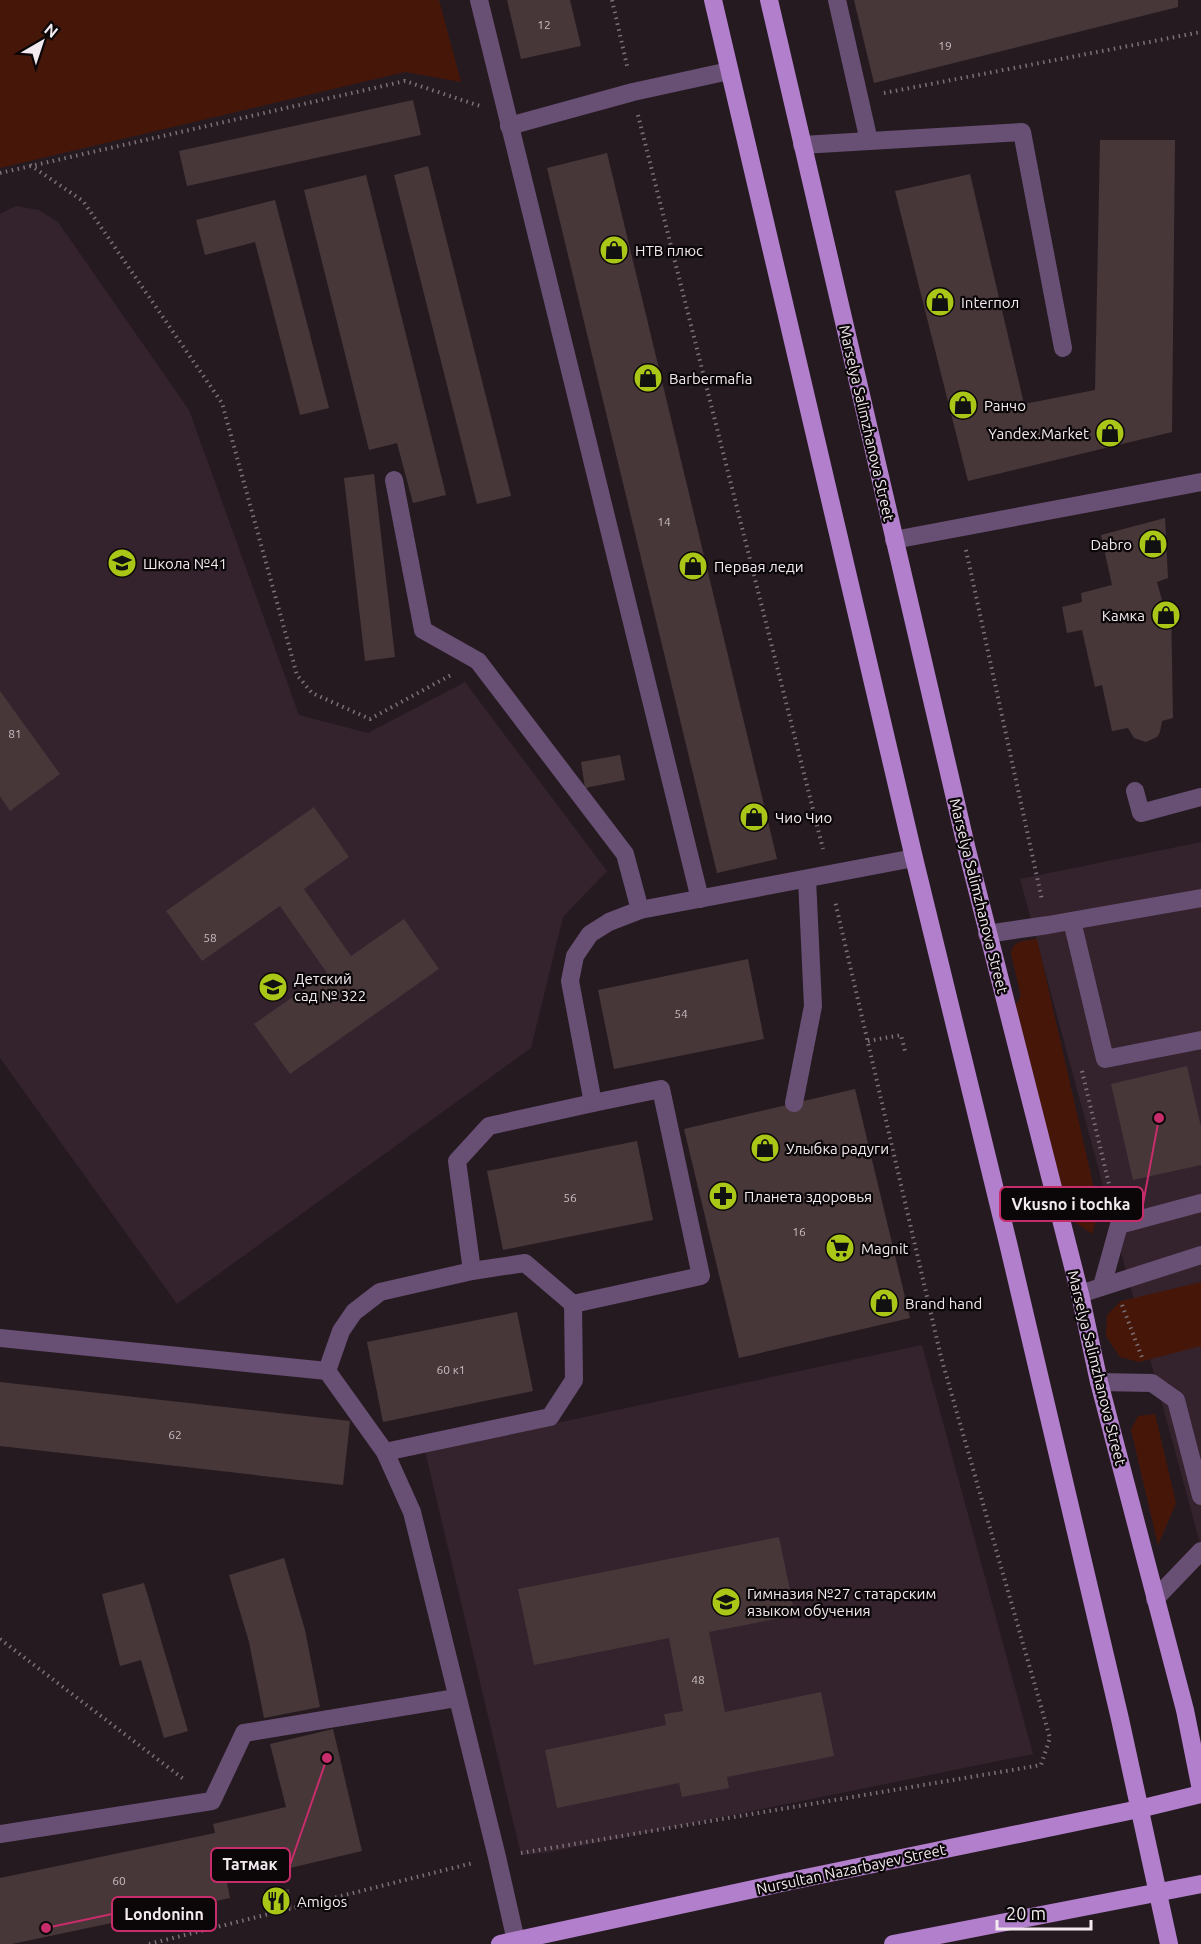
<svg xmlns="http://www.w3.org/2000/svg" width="1201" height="1944" font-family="Ubuntu,sans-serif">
<rect width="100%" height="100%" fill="#261a21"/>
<!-- built -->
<g fill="#34222d">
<path d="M16,206L39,210L58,222L189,410L299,715L368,733L465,682L607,871L563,917L531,1048L177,1304L0,1058V214Z"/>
<path d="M1201,842V1547L1020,879Z"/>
<path d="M922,1345L1033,1754L546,1853L521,1855L425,1451Z"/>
</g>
<!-- green -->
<g fill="#461709">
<path d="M0,0H439L461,82L405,72L0,168Z"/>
<path d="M1037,939L1099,1210L1092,1234L1075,1222L1041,1130L1014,1008L1021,996L1011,954C1012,940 1024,941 1037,939Z"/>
<path d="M1201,1282V1346L1139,1362L1120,1357L1106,1336L1107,1315L1121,1301Z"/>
<path d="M1155,1414L1176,1503L1158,1545L1131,1430L1138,1416Z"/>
</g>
<!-- building -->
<g fill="#473739">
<path d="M507,0H570L581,46L521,59Z"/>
<path d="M854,0H1178V7L874,83Z"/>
<path d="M413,100L421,135L187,186L179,151Z"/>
<path d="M1100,140H1175L1172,432L968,481L895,191L970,174L1024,404L1095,390Z"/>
<path d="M607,153L777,859L717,873L547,168Z"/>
<path d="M428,166L511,496L477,504L394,175Z"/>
<path d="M366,175L446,495L413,503L397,443L369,450L304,190Z"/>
<path d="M275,200L329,408L300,415L255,242L205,255L196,220Z"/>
<path d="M374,474L395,657L365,661L344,478Z"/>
<path d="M1165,518L1168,578L1157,582L1164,607L1171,605L1173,718L1162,721L1160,732L1157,737L1146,742L1134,738L1128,728L1112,731L1102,685L1095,687L1082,630L1067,633L1062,607L1082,602L1081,593L1112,585L1101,535Z"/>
<path d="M0,691L60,774L10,811L0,796Z"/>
<path d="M620,755L625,780L585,788L581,762Z"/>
<path d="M314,807L349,857L304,889L351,956L404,919L439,969L290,1074L254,1024L327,973L280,906L202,961L166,911Z"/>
<path d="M748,959L764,1039L614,1069L598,990Z"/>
<path d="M1187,1066L1201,1127V1165L1133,1180L1111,1084Z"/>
<path d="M855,1089L910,1318L739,1358L684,1129Z"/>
<path d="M637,1141L653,1220L503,1250L487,1171Z"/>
<path d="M517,1312L533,1391L383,1422L367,1342Z"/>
<path d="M0,1382L350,1421L343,1485L0,1446Z"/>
<path d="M779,1537L795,1615L709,1632L725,1712L821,1692L834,1756L727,1777L729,1788L682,1797L679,1783L557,1808L545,1750L666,1725L664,1714L683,1711L669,1638L534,1665L518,1589Z"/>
<path d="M284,1558L305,1630L320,1707L264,1718L249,1642L229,1575Z"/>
<path d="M144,1583L188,1731L164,1738L141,1660L120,1666L102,1594Z"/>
<path d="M333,1729L362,1851L227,1883L230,1898L12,1944H0V1878L215,1833L213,1824L286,1807L270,1744Z"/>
<path d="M289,1889L292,1909L266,1912L263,1892Z"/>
</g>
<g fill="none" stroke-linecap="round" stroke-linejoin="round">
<!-- path -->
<g stroke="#7b7177" stroke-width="4" stroke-dasharray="1.5 4.5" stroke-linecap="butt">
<path d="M612,0L628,70"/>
<path d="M884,93L1201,32"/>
<path d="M638,115L823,849"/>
<path d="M30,165L83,201L222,403L297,675L312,693L370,719L451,675"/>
<path d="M0,173L405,81L480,106"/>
<path d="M966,550L1042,900"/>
<path d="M868,1041L901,1035L905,1051"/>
<path d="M1082,1071L1113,1201"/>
<path d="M1122,1305L1143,1360"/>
<path d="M0,1639L186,1781"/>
<path d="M521,1853L1041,1765L1050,1738L941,1357L835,901"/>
<path d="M149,1944L473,1863"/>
</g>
<!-- minor -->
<g stroke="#684f74" stroke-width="18">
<path d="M479,0L700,899"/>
<path d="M837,0L869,141"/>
<path d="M509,126L633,92L729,71"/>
<path d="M802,145L1022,132L1063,348"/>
<path d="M394,480L423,630L478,661L625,854L640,910"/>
<path d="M894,540L1201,482"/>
<path d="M1135,791L1141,813L1201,797"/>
<path d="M1072,921L1105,1059L1201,1040"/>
<path d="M987,934L1048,925L1201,898"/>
<path d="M794,1103L813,1006L807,879"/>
<path d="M472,1271L525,1263L573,1304"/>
<path d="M1102,1286L1119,1225L1201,1203"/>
<path d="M1080,1294L1201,1255"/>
<path d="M0,1338L327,1371L385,1452L412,1512L497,1857L516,1941"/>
<path d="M327,1371L341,1331L354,1312L380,1292L472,1271L457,1161L489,1126L593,1103L570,981L575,956L590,934L609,922L640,910L914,858"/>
<path d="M1099,1382L1152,1383L1176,1400L1201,1496"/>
<path d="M385,1452L550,1417L574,1380L573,1304L701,1276L661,1089L593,1103"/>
<path d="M1155,1599L1201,1551"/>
<path d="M0,1834L212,1801L244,1733L456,1698"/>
</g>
<!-- major -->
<g stroke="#b27fcd" stroke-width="18">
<path d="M713,0L914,858L1008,1243L1120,1719L1169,1944"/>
<path d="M769,0L967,850L1080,1294L1099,1382L1185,1710L1201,1790"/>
<path d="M500,1944L786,1882L1139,1809L1201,1794"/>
<path d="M893,1944L1201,1884"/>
</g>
</g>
<!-- icons -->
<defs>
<g id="shop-disc" transform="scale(1.5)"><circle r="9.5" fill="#aac717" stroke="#0b0709"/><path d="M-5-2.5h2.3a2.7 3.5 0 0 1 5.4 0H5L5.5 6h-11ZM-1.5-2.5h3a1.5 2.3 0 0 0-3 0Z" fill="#111"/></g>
<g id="school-disc" transform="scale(1.5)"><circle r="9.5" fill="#aac717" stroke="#0b0709"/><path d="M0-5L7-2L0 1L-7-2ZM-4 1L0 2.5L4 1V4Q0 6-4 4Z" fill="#111"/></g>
<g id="pharmacy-disc" transform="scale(1.5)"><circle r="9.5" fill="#aac717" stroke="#0b0709"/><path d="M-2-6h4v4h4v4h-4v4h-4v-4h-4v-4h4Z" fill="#111"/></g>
<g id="supermarket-disc" transform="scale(1.5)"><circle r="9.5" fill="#aac717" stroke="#0b0709"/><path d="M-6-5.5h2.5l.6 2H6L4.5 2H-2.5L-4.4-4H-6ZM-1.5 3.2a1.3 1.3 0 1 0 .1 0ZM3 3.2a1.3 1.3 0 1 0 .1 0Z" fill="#111"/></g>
<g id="restaurant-disc" transform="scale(1.5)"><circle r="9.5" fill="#aac717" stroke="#0b0709"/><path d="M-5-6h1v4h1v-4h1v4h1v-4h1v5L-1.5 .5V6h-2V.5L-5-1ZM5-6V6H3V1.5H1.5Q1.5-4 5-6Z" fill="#111"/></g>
</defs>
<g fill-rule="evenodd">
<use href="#shop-disc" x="614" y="250"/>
<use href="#shop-disc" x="940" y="302"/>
<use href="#shop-disc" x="648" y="378"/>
<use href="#shop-disc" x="963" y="405"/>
<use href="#shop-disc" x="1110" y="433"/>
<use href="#shop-disc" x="1153" y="544"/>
<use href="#school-disc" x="122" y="563"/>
<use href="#shop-disc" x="693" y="566"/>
<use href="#shop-disc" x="1166" y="615"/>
<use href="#shop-disc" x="754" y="817"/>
<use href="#school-disc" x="273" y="987"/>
<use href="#shop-disc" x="765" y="1148"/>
<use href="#pharmacy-disc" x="723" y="1196"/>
<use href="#supermarket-disc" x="840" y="1248"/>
<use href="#shop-disc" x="884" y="1303"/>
<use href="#school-disc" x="726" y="1602"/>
<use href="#restaurant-disc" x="276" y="1901"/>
</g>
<g text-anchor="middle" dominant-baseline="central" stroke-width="4.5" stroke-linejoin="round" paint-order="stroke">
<!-- number labels -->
<g font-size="12" fill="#c8bdc2">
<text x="544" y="24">12</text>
<text x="945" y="45">19</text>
<text x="664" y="521">14</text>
<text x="15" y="733">81</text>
<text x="210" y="937">58</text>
<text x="681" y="1013">54</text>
<text x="570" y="1197">56</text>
<text x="799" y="1231">16</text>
<text x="451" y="1369">60 к1</text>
<text x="175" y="1434">62</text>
<text x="698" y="1679">48</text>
<text x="119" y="1880">60</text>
</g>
<!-- poi labels -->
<g font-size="15" fill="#f3eaef" stroke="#0b0709" text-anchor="start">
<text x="635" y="250">НТВ плюс</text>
<text x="961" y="302">Interпол</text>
<text x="669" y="378">Barbermafia</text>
<text x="984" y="405">Ранчо</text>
<text x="1089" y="433" text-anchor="end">Yandex.Market</text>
<text x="1132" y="544" text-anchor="end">Dabro</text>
<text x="143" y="563">Школа №41</text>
<text x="714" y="566">Первая леди</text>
<text x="1145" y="615" text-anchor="end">Камка</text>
<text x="775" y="817">Чио Чио</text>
<text x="294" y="978">Детский<tspan x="294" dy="17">сад № 322</tspan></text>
<text x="786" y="1148">Улыбка радуги</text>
<text x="744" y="1196">Планета здоровья</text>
<text x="861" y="1248">Magnit</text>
<text x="905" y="1303">Brand hand</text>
<text x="747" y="1593">Гимназия №27 с татарским<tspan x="747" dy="17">языком обучения</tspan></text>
<text x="297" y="1901">Amigos</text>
</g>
<!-- street labels -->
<g font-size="15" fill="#f3eaef" stroke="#0b0709">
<text transform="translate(867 423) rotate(77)">Marselya Salimzhanova Street</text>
<text transform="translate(979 896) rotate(76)">Marselya Salimzhanova Street</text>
<text transform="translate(1097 1368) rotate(76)">Marselya Salimzhanova Street</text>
<text transform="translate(851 1869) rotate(-12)">Nursultan Nazarbayev Street</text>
</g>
</g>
<!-- callouts -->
<path fill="none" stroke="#c72d6a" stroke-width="2" d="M1159 1118L1143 1204M327 1758L290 1865M46 1928L112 1914"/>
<g fill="#c72d6a" stroke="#0b0709" stroke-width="2">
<circle cx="1159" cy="1118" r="6"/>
<circle cx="327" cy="1758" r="6"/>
<circle cx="46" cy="1928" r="6"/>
</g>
<g fill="#0b0709" stroke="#c72d6a" stroke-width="2">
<rect x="1000" y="1187" width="143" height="34" rx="6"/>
<rect x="211" y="1848" width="79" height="34" rx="6"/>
<rect x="112" y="1897" width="104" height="34" rx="6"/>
</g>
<g font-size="16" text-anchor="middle" font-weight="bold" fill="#f3eaef">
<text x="1071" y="1210">Vkusno i tochka</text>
<text x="250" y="1870">Татмак</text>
<text x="164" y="1920">Londoninn</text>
</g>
<!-- north arrow -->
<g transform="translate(42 42) rotate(39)" stroke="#0b0709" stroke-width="4.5" paint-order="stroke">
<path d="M0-4.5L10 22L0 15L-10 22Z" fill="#f3eaef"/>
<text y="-9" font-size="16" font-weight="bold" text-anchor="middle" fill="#f3eaef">N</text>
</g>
<!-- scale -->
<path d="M997 1920v9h94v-9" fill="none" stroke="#f3eaef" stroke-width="3"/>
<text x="1006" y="1920" font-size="18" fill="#f3eaef" stroke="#0b0709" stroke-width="4.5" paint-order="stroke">20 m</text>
</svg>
